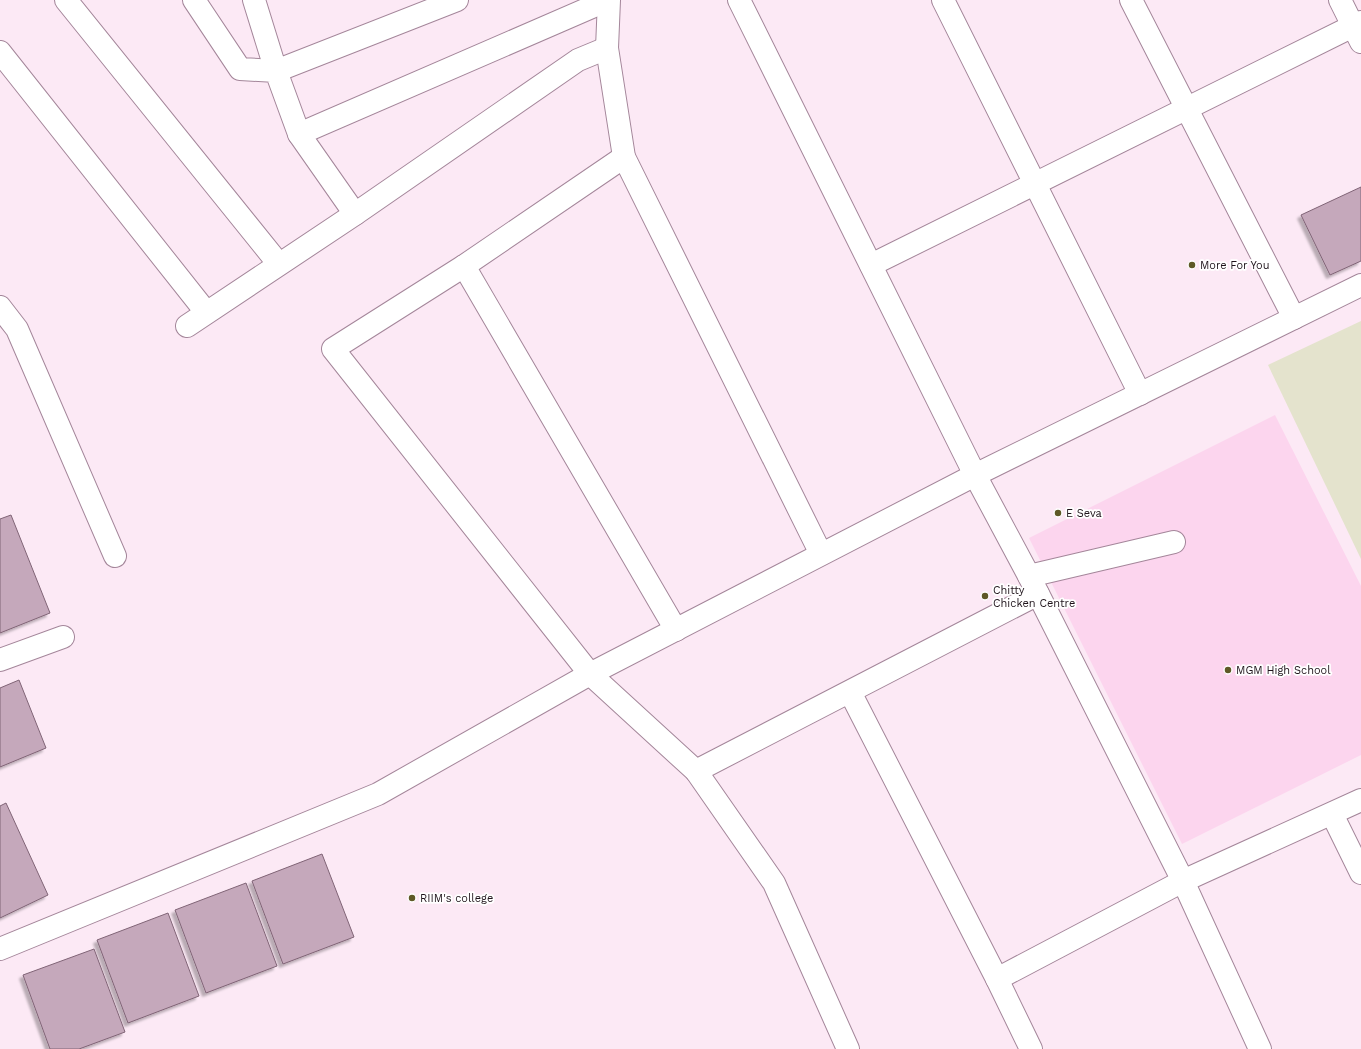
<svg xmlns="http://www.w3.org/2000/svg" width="1361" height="1049" font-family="'Work Sans',sans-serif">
<defs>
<filter id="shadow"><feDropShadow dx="-3.5" dy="3.5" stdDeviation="1" flood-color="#0004"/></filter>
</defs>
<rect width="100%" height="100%" fill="#fce9f5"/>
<!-- built -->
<path fill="#fcd5ee" d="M1275,415L1361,586V755L1182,844L1029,538Z"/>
<!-- green -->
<path fill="#e4e3cd" d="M1361,321V559L1268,365Z"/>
<!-- building -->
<g fill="#c5a8bb" stroke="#806476" filter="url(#shadow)">
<path d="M1361,187V261L1330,275L1301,215Z"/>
<path d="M11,515L50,613L0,633V519Z"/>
<path d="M19,680L46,748L0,767V688Z"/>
<path d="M6,803L48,895L0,918V806Z"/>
<path d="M322,854L354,937L283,964L252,881Z"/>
<path d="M246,883L277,966L206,993L175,910Z"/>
<path d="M168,913L199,996L128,1023L97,940Z"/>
<path d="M94,949L125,1032L79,1049H50L23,975Z"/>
</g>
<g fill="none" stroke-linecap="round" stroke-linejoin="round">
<!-- minor casing -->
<g stroke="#a4869a" stroke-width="24">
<g id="minor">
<path d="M66,0L278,263"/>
<path d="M194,0L240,69L276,71L299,134L355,214"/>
<path d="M254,0L276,71L457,0"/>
<path d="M609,0L607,48L624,157L821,554"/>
<path d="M739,0L975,475L1029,576L1183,881L1260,1049"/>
<path d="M943,0L1140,394"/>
<path d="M1131,0L1294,318"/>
<path d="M1340,0L1361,42"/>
<path d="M0,52L206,312"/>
<path d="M299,134L608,0"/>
<path d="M624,157L464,266L333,349L590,674L696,771L774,883L848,1049"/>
<path d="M871,265L1361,22"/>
<path d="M464,266L676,630"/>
<path d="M0,307L17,329L115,556"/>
<path d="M187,326L355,214L578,60L607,48"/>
<path d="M1029,576L1174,542"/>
<path d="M0,660L63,637"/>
<path d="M850,692L997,979L1031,1049"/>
<path d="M696,771L1038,594"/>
<path d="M1332,814L1361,873"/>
<path d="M0,949L378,794L590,674L975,475L1361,285"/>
<path d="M997,979L1183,881L1361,800"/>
</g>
</g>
<!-- minor -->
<use href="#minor" stroke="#fff" stroke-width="22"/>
</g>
<!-- markers -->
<g fill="#5e5926" stroke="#fff" stroke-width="1.5">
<circle cx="1192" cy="265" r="4"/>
<circle cx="1058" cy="513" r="4"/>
<circle cx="985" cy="596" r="4"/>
<circle cx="1228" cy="670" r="4"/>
<circle cx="412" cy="898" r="4"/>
</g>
<g text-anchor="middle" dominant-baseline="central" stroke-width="3.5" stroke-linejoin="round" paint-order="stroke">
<!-- poi labels -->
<g font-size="11" fill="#1e131a" stroke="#fff" text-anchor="start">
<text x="1200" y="265">More For You</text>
<text x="1066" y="513">E Seva</text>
<text x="993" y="590">Chitty<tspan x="993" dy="13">Chicken Centre</tspan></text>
<text x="1236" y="670">MGM High School</text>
<text x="420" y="898">RIIM's college</text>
</g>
</g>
</svg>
